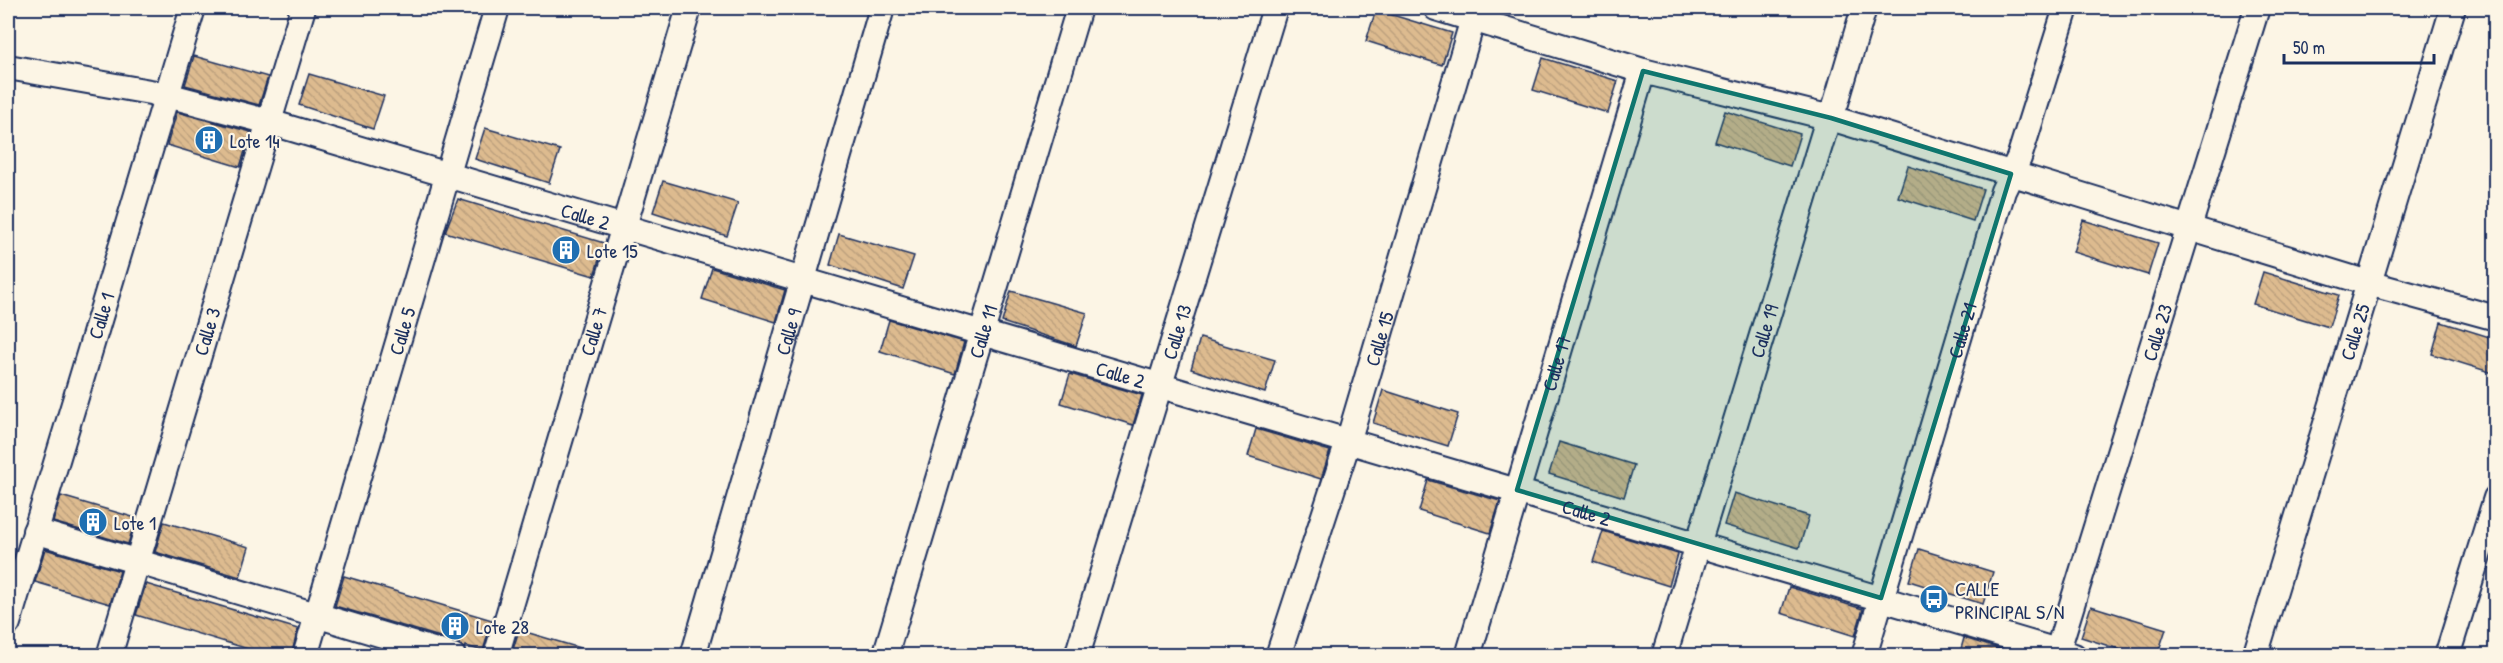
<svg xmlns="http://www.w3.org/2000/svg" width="2503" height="663" font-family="'Patrick Hand',sans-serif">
<defs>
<pattern id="building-back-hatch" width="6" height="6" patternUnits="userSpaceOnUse" patternTransform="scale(1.5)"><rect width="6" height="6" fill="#ddbb8f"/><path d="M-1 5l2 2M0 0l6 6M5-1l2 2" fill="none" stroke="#bda17e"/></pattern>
</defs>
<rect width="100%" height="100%" fill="#fcf5e5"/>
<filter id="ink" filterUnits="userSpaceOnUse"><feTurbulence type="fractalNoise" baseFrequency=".0167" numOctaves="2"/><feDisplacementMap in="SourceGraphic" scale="12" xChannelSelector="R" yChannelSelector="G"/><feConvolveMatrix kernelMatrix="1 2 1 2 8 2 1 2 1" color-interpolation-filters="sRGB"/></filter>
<g filter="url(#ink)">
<!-- building -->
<g fill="url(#building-back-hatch)" stroke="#1b2f5e" stroke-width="1.5">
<path d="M1376,10L1452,33L1442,65L1366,41Z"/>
<path d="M194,56L268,77L259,105L185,85Z"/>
<path d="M1543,58L1618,81L1608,113L1533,90Z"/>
<path d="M309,74L384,96L373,129L299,105Z"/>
<path d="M1725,111L1800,134L1790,166L1715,142Z"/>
<path d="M177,112L251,132L240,167L167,145Z"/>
<path d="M485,128L560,150L549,183L475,159Z"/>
<path d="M1908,166L1983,189L1973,221L1898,197Z"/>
<path d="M663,181L738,203L727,236L653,212Z"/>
<path d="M458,199L604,243L594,276L445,232Z"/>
<path d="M2083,220L2158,243L2148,275L2073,252Z"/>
<path d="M839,234L914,256L903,289L830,265Z"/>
<path d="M712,268L785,290L776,322L702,299Z"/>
<path d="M2263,272L2339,295L2329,327L2253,304Z"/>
<path d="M1011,291L1087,313L1076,346L1002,322Z"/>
<path d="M889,320L964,342L955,374L880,351Z"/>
<path d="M2441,322L2496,339V374L2432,354Z"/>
<path d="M1200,338L1275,360L1265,393L1191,369Z"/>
<path d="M1070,374L1142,395L1133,425L1061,403Z"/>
<path d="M1383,390L1458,414L1448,446L1373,423Z"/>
<path d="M1256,429L1330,451L1321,479L1248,456Z"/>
<path d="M1559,442L1634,465L1624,497L1549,474Z"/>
<path d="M1428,480L1500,501L1490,533L1419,511Z"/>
<path d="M1734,493L1809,516L1799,548L1724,525Z"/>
<path d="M61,496L136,518L128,544L53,522Z"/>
<path d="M164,522L249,547L240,577L155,552Z"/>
<path d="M1603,531L1678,554L1669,586L1593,562Z"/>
<path d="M45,549L120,571L110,604L35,582Z"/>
<path d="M1919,549L1993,572L1983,604L1909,581Z"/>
<path d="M344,576L492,620L483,651L466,646L465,649L457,642L335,606Z"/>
<path d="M146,584L298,629L291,656H271L136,615Z"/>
<path d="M1789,587L1863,609L1855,636L1781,613Z"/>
<path d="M2091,606L2166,629L2157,656H2140L2081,637Z"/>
<path d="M519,630L590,651L589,656H511Z"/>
<path d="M1964,638L2022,656H1959Z"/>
</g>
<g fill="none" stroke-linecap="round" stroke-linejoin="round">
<!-- minor casing -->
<g stroke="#1b2f5e" stroke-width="28">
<g id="minor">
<path d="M1436,8L1643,71L1831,118L2368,283L2496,318"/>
<path id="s1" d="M8,67L167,95L269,122L2074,656"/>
<path d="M35,531L453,656"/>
<path id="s2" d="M8,623L193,8"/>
<path id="s3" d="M109,656L303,8"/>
<path id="s4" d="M305,656L497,8"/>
<path id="s5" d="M496,656L689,8"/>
<path id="s6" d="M693,656L882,8"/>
<path id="s7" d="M885,656L1079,8"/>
<path id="s8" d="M1077,656L1275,8"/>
<path id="s9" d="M1278,656L1348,442L1473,19"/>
<path id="s10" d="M1468,656L1643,71"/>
<path id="s11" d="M1664,656L1825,129L1836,103L1864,8"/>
<path id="s12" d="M1864,656L2003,191L2019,158L2066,8"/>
<path id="s13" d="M2056,656L2257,8"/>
<path id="s14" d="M2255,656L2453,8"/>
<path d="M2447,656L2496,498"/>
</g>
</g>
<!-- minor -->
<use href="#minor" stroke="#fcf5e5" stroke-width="24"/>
</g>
</g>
<!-- marked area -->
<path fill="#0f766e" fill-opacity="0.2" stroke="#0f766e" stroke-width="4.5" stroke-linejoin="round" d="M1643,71L1831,118L2011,174L1881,598L1517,490Z"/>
<!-- icons -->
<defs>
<g id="building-disc" transform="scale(1.5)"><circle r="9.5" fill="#1f6fb2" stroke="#fcf5e5"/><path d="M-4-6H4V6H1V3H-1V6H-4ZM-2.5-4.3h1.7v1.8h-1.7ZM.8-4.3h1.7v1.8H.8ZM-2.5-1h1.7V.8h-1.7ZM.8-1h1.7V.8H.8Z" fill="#fff"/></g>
<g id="bus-disc" transform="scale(1.5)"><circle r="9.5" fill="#1f6fb2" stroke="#fcf5e5"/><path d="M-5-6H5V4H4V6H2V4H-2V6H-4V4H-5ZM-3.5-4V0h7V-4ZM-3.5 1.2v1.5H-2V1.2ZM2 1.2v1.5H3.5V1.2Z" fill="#fff"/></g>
</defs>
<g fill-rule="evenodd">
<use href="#building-disc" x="209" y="140"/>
<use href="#building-disc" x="566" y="250"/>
<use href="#building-disc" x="93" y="522"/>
<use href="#bus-disc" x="1934" y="599"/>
<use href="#building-disc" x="455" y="626"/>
</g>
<g text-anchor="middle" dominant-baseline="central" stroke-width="4.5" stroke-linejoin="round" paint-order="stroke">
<!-- poi labels -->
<g font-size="20" fill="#1b2f5e" stroke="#fcf5e5" text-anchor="start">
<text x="230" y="140">Lote 14</text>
<text x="587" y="250">Lote 15</text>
<text x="114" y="522">Lote 1</text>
<text x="1955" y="588">CALLE<tspan x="1955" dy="23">PRINCIPAL S/N</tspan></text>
<text x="476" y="626">Lote 28</text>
</g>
<!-- street labels -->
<g font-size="20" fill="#1b2f5e" stroke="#fcf5e5">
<text stroke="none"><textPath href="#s1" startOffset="597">Calle 2</textPath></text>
<text stroke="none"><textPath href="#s2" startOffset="321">Calle 1</textPath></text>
<text stroke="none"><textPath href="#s12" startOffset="340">Calle 21</textPath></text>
<text stroke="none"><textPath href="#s3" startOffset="339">Calle 3</textPath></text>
<text stroke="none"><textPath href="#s4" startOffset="339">Calle 5</textPath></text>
<text stroke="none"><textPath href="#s6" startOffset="338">Calle 9</textPath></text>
<text stroke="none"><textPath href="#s7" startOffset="339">Calle 11</textPath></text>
<text stroke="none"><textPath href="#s8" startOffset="339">Calle 13</textPath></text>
<text stroke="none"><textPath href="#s11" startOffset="340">Calle 19</textPath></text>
<text stroke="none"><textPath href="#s14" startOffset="339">Calle 25</textPath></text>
<text stroke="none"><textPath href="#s5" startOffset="339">Calle 7</textPath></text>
<text stroke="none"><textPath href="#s13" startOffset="339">Calle 23</textPath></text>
<text stroke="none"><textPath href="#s9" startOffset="333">Calle 15</textPath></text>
<text stroke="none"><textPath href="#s10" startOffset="306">Calle 17</textPath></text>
<text stroke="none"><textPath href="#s1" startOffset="1155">Calle 2</textPath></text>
<text stroke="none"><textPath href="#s1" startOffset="1641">Calle 2</textPath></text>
</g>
</g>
<!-- margin -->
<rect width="2503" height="663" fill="none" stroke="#fcf5e5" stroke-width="30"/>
<rect x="15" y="15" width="2473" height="633" fill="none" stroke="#1b2f5e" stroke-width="2" filter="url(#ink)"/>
<!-- scale -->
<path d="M2284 54v9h150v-9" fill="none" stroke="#1b2f5e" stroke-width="3"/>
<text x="2293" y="54" font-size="18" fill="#1b2f5e" stroke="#fcf5e5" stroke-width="4.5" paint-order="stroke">50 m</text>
</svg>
